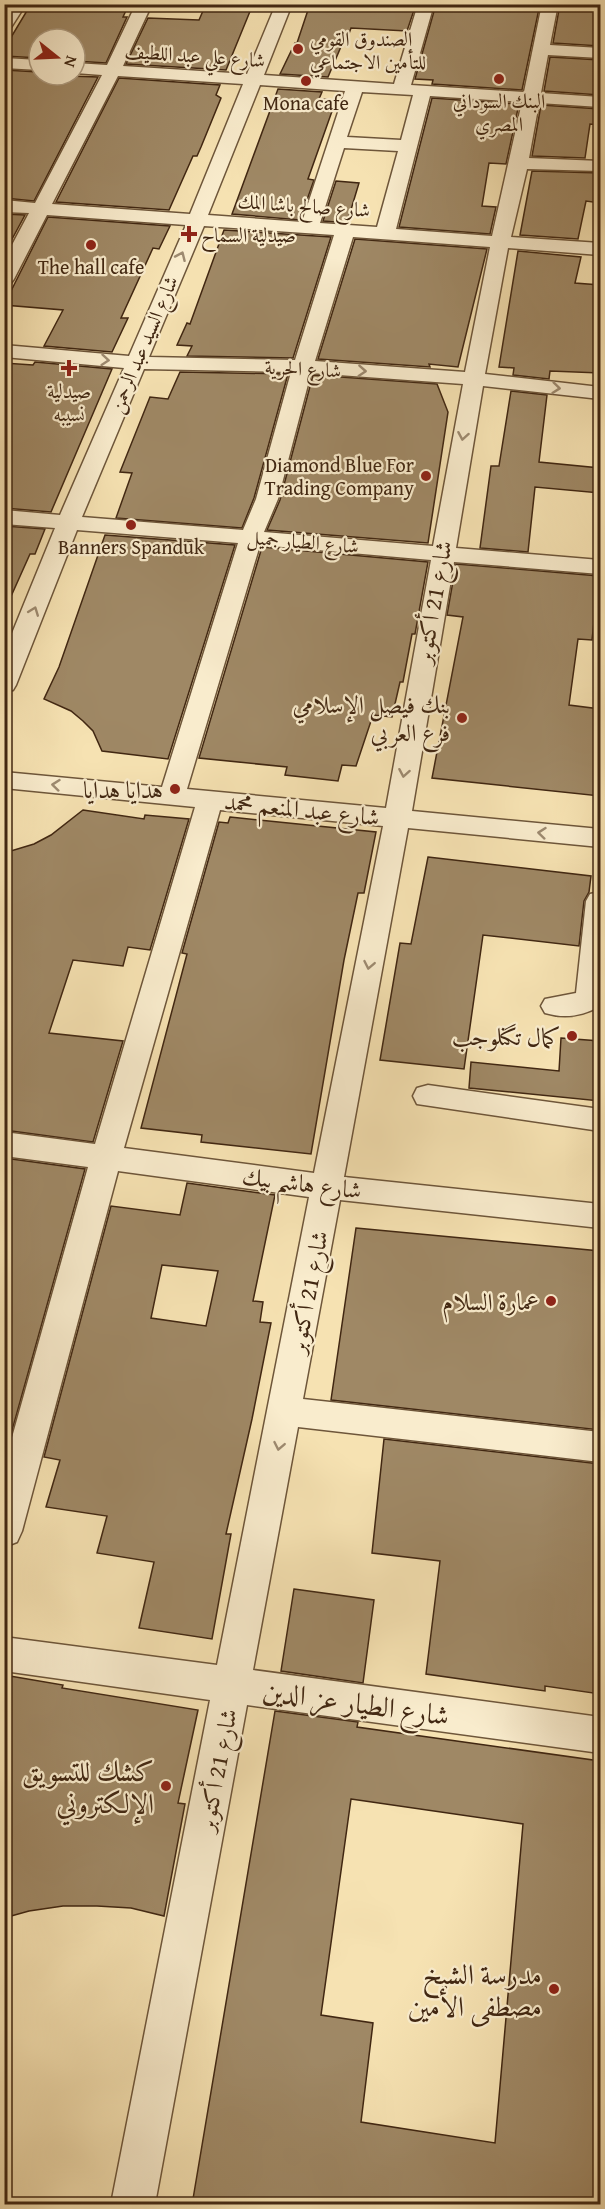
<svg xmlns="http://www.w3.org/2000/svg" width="605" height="2209" font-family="'Gentium Book Plus',Amiri,serif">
<rect width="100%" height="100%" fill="#f6e2b2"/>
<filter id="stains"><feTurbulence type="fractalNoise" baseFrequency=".00333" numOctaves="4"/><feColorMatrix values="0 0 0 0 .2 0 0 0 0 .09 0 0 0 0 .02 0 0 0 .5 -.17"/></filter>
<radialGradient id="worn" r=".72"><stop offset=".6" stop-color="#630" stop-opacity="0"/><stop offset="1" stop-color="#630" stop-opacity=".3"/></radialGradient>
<!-- building -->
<g fill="#9f8865" stroke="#412712" stroke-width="1.5" fill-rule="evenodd">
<path d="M31,4H129L123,17H127L106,63L75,61V39H39V58L4,56V49Z"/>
<path d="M206,4H253L226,70L126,64L148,18L199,20Z"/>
<path d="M310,4H416L407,31L351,28L346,42H343L328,77L280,74L295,43H297Z"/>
<path d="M436,4H540L522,90L432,84L433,80L415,79Z"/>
<path d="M560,4H600V46L553,43Z"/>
<path d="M550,57L600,60V95L544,91Z"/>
<path d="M4,70L39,72V75L98,77L34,201L4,198Z"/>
<path d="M119,78L220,85L216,95L221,98L201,147L197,156H193L169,210L56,202Z"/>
<path d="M278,89L322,92L319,99L336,100L308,179L314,180L300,220L232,214Z"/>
<path d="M432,98L519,104L506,164L489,163L482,206L496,207L490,234L399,227Z"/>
<path d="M541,105L600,109V125L590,124L585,158L532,156Z"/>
<path d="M532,171L600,173V203L586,201L578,239L520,235Z"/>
<path d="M336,181L359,183L347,223L323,221Z"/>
<path d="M4,214L25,215L4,254Z"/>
<path d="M48,217L170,226L159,249L153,248L121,318H128L112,352L44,346L63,310L4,305Z"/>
<path d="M224,230L331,237L293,358L187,356L192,346L177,345L187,323L190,324Z"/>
<path d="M355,239L487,249L458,367L429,364L430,367L318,359Z"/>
<path d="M518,251L581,257L575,283L600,285V373L550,371L549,379L513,375L514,368L499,367Z"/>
<path d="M35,362L112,369L51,512L4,508V363L33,365Z"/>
<path d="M180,372L288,374L254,498L242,528L116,518L132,473L120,472L150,397L168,399Z"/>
<path d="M313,375L437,384L448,412L428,543L267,530L280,500Z"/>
<path d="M511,391L547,395L539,462L600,468V493L535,487L528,552L480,548L491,466H499Z"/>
<path d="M4,526L45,529L35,554H30L4,612Z"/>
<path d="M105,535L235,545L168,759L102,751L93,731L83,721L71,711L44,699L59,667Z"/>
<path d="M262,547L428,562L415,634H412L403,682H400L392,717L373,715L356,766L342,765L338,781L285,775L287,767L199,758Z"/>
<path d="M456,564L599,576L592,640L578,639L569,705L600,709V796L432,778L463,617L447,615Z"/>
<path d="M83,810L144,819L145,815L189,819L150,950L128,947L123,966L73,960L49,1033L123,1041L93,1142L4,1130V853L34,844L51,835Z"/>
<path d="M230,817L376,832L364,893H358L344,960L311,1154L201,1142L202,1135L141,1128L187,954L182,953L219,822L228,823Z"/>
<path d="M428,857L591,876L589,892L584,901L579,946L483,935L464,1069L380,1060L400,943L411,944Z"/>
<path d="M561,1038L600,1041V1101L469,1088L471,1062L559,1071Z"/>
<path d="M4,1158L85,1169L6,1452L4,1451Z"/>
<path d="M187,1183L275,1195L253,1301L263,1302L260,1322L271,1323L252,1419L226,1534H231L212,1639L139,1628L154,1562L97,1553L107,1516L46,1507L60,1460L44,1457L111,1206L180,1215ZM162,1265L218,1271L206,1326L151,1318Z"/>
<path d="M356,1228L600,1251V1430L331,1400Z"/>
<path d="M384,1439L600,1464V1694L545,1686V1691L426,1674L440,1561L372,1553Z"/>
<path d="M294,1589L374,1600L363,1683L281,1671Z"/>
<path d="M4,1675L63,1685L62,1688L198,1710L178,1803L185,1804L164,1916L131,1908L97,1906H63L29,1911L4,1918Z"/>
<path d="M275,1711L358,1722L357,1727L600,1761V2205H192ZM351,1799L523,1824L495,2143L361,2122L373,2023L321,2015Z"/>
</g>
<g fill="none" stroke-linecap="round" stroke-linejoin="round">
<!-- minor casing -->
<g stroke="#6e563a" stroke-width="3">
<g id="minor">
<path d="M10,4H26L10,29L4,31V13Z"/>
<path d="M136,4H152L123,66L247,74L276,4H292L264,75L394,84L418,4H434L411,85L524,92L542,4H558L550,45L600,48V58L548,55L541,93L600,97V107L539,103L529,158L600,161V171L527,169L511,237L600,243V255L508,248L485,374L600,387V399L483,386L456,548L600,560V574L454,562L412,811L600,829V847L408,828L344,1177L600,1204V1228L340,1200L303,1399L600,1432V1462L298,1427L253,1670L600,1717V1753L247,1705L155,2204H111L210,1700L4,1671V1637L217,1665L309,1197L118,1171L22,1531L17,1542L4,1547V1466L88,1167L4,1156V1132L95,1144L195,807L4,788V772L162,787L238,543L77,530L16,685L13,690L4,692V653L55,528L4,524V510L60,515L124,368L4,357V345L129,356L186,225L47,215L14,279L11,283L4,285V260L29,213L4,212V200L35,203L102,75L75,73V63L107,65ZM118,76L243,84L190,214L52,204ZM260,85L345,91L302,222L208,215ZM362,92L413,95L401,140L347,137ZM430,96L522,102L492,236L396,229ZM344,148L398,151L377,227L320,223ZM204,226L334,235L295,360L149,357ZM353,237L490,247L465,372L315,361ZM144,369L291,372L256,499L243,530L82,517ZM311,373L463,384L433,546L264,532L278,499ZM260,545L431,560L386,808L187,789ZM220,810L383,826L314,1173L124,1148Z"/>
<path d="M4,58L39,60V70L4,68Z"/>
<path d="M600,892V1006C583,1016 565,1019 545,1013L541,1006L545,999L576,993L586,901L590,894Z"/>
<path d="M428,1085L600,1109V1131L417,1104L413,1096L417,1088Z"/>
</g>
</g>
<!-- minor -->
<use href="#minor" fill="#f9eccd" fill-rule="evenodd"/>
</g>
<!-- one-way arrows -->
<defs><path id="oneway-chevron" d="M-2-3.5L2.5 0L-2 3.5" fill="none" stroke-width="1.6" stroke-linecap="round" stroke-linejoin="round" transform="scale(1.5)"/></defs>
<g stroke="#9d8a70">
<use href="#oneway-chevron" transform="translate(181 256) rotate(-66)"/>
<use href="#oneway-chevron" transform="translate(105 360) rotate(5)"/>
<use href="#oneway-chevron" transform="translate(362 371) rotate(4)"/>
<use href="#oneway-chevron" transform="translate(556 388) rotate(6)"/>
<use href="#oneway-chevron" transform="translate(463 436) rotate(100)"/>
<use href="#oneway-chevron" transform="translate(34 611) rotate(-69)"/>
<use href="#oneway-chevron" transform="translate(404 773) rotate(100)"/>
<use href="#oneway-chevron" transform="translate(56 785) rotate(-174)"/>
<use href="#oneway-chevron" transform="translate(542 833) rotate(-174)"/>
<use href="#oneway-chevron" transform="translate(369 965) rotate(101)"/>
<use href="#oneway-chevron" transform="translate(279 1446) rotate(101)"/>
</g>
<!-- markers -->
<g fill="#8f2418" stroke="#f9eccd" stroke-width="2">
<circle cx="298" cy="49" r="6"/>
<circle cx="499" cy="79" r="6"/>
<circle cx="306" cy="81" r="6"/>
<path d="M186 225h6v6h6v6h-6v6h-6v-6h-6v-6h6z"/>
<circle cx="91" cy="245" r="6"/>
<path d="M66 359h6v6h6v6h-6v6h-6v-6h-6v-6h6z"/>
<circle cx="426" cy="476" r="6"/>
<circle cx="131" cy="525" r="6"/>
<circle cx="462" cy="718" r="6"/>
<circle cx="175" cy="789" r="6"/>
<circle cx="572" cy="1036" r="6"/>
<circle cx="551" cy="1301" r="6"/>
<circle cx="166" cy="1786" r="6"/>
<circle cx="554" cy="1989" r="6"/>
</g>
<g text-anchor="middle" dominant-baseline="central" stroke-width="4.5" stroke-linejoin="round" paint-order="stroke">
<!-- far-poi labels -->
<g font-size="20" fill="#412712" stroke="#f9eccd">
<text x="310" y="38" text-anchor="start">الصندوق القومي<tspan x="310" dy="23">للتأمين الاجتماعي</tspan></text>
<text x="499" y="100">البنك السوداني<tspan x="499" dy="23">المصري</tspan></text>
<text x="306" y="102">Mona cafe</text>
<text x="201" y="234" text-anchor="start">صيدلية السماح</text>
<text x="91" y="266">The hall cafe</text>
<text x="69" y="390">صيدلية<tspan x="69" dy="23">نسيبه</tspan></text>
<text x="414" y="464" text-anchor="end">Diamond Blue For<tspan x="414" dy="23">Trading Company</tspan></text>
<text x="131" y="546">Banners Spanduk</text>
</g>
<!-- far-street labels -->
<g font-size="20" fill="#412712" stroke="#f9eccd">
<text transform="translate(195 55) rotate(4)">شارع علي عبد اللطيف</text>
<text transform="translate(304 205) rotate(4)">شارع صالح باشا المك</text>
<text transform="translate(143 344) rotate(-67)">شارع السيد عبد الرحمن</text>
<text transform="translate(303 368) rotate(3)">شارع الحرية</text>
<text transform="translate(303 541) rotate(5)">شارع الطيار جميل</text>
</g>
<!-- street labels -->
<g font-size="24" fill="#412712" stroke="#f9eccd">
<text transform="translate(433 602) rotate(-80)">شارع 21 أكتوبر</text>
<text transform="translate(302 809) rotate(6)">شارع عبد المنعم محمد</text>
<text transform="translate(302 1183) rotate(7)">شارع هاشم بيك</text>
<text transform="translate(308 1292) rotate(-79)">شارع 21 أكتوبر</text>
<text transform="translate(217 1770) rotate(-79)">شارع 21 أكتوبر</text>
</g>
<!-- poi labels -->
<g font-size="24" fill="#412712" stroke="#f9eccd" text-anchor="end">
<text x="450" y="704">بنك فيصل الإسلامي<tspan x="450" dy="28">فرع العربي</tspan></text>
<text x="163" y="789">هدايا هدايا</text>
<text x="560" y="1036">كمال تگنلوجب</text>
<text x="539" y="1301">عمارة السلام</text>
</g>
<!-- near-street labels -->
<g font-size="28" fill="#412712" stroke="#f9eccd">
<text transform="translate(356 1702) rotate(8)">شارع الطيار عز الدين</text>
</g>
<!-- near-poi labels -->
<g font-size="28" fill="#412712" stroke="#f9eccd" text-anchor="end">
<text x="154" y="1770">كشك للتسويق<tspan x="154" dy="32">الإلكتروني</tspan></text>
<text x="542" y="1973">مدرسة الشيخ<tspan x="542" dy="32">مصطفى الأمين</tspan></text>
</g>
</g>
<!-- margin -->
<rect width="605" height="2209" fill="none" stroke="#f6e2b2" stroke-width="24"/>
<rect x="6" y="6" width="593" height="2197" fill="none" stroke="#412712" stroke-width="3"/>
<rect x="12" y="12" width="581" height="2185" fill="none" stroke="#412712" stroke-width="1.5"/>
<!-- north arrow -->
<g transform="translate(57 57) rotate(108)"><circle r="28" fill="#f9eccd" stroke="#af9d82" stroke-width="1.5"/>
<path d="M0-4.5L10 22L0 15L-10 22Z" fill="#8f2418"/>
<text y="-9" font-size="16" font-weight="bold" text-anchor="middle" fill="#412712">N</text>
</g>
<rect width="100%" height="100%" filter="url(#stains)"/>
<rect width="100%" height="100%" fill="url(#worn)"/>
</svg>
